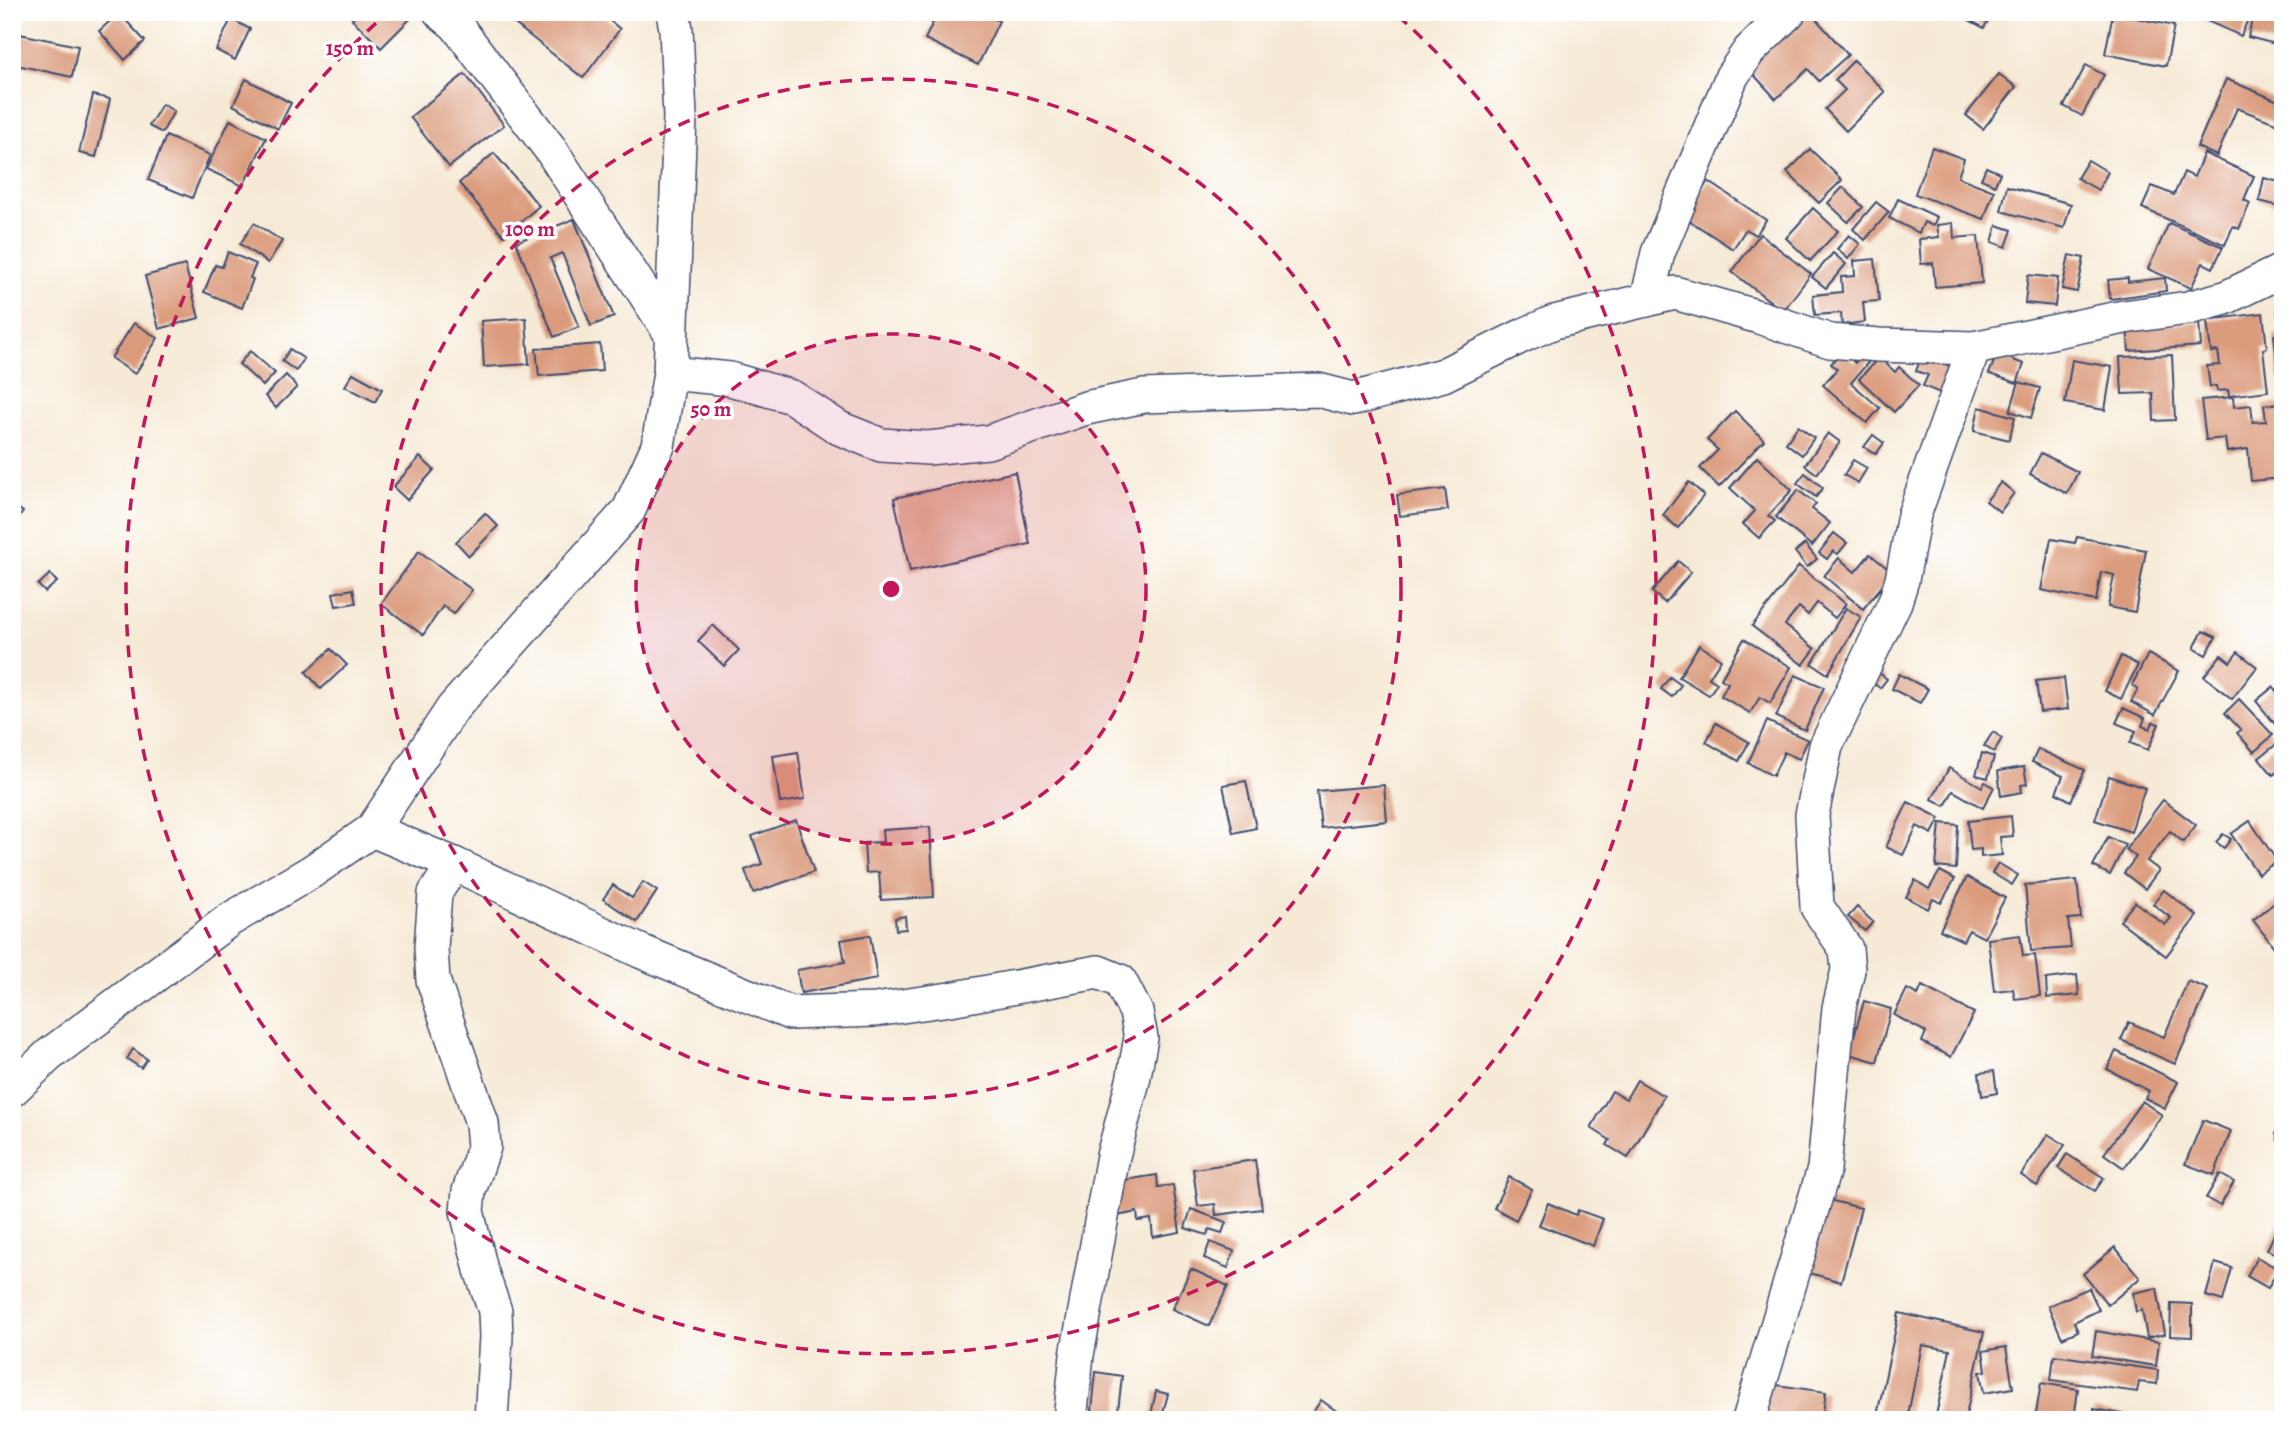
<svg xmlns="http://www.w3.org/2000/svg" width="2295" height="1432" font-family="Alegreya,serif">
<rect width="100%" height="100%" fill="#fff"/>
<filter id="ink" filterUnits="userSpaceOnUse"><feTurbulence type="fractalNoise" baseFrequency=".0143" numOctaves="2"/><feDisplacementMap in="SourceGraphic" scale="14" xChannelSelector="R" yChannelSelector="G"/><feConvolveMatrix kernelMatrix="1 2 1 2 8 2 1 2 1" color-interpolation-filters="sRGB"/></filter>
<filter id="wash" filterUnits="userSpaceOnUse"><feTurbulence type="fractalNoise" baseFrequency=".00686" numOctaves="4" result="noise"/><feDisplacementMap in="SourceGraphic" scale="28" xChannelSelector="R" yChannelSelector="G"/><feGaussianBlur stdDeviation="1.57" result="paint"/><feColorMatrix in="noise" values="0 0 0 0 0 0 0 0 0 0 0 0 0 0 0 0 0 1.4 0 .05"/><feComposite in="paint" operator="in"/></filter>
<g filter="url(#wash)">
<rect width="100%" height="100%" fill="#f6ead6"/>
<g id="blocks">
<!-- building -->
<g fill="#db9c7e">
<path d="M359,12H411L414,15L381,48L352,19Z"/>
<path d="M500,12H599L620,29L583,78Z"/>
<path d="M938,12H981L999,21L978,65L925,39Z"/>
<path d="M1803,12H1810L1848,55L1819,81L1808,69L1776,99L1745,65Z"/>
<path d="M1954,12H1993L1984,28Z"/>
<path d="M2192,12H2251L2241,36L2191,14Z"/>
<path d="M2254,12H2283V46L2248,37Z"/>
<path d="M119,13L145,41L125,60L99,31Z"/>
<path d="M2113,13L2174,26L2166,66L2105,54Z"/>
<path d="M231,19L250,29L235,60L216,50Z"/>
<path d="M15,33L78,46L72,77L12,64Z"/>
<path d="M1854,60L1885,92L1846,131L1825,109L1845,90L1835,80Z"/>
<path d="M2086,65L2104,75L2082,116L2064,106Z"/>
<path d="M465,74L504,125L449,167L410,117Z"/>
<path d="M1999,74L2016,87L1983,129L1966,115Z"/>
<path d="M246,79L291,103L278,129L233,105Z"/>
<path d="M2226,79L2283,103V126L2237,108L2217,156L2197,147Z"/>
<path d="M93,95L110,99L96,157L79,153Z"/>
<path d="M162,104L174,111L162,133L149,126Z"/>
<path d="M230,120L266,138L243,186L206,169Z"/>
<path d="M166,136L210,155L192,198L148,180Z"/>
<path d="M1932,147L1964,159L1958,177L1994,191L1984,219L1915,194Z"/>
<path d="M1810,149L1842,180L1819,203L1787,172Z"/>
<path d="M494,153L539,206L504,236L459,183Z"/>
<path d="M2204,153L2254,176L2244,200L2250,203L2239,229L2233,226L2225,245L2142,208L2152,186L2174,195L2184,172L2194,177Z"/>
<path d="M2088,160L2108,172L2098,190L2077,178Z"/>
<path d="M1986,167L2000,173L1995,185L1981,179Z"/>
<path d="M2264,178L2283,183V207L2259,201Z"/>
<path d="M1708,181L1766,220L1756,235L1746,229L1733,249L1684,217Z"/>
<path d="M2007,186L2071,204L2064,228L2001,211Z"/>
<path d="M1843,187L1863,207L1848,222L1828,203Z"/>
<path d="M1898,199L1937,217L1933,226L1924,222L1919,233L1889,218Z"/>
<path d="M1876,202L1889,212L1865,240L1853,229Z"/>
<path d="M1813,208L1838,231L1810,261L1786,238Z"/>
<path d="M574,219L614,317L591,326L562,253L550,258L579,327L554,337L516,242Z"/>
<path d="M254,223L282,241L268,263L240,244Z"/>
<path d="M1953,223L1954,238L1978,236L1982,283L1935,287L1933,263L1921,264L1919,239L1939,237L1937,225Z"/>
<path d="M2169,223L2223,247L2213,268L2203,263L2191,288L2148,269Z"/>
<path d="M1997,225L2012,230L2006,247L1992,242Z"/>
<path d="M1760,234L1811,274L1783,311L1732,272Z"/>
<path d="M1849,235L1860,244L1848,259L1837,249Z"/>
<path d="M228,252L256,264L250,278L253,279L242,308L204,292L215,265L222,267Z"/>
<path d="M1833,253L1846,264L1826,288L1812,277Z"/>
<path d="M2069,255L2084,258L2077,292L2062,289Z"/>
<path d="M1875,259L1879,301L1863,302L1865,322L1842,325L1841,313L1815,315L1813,295L1842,292L1841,277L1855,276L1854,261Z"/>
<path d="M185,265L199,318L159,329L145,276Z"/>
<path d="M2028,275L2058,278L2055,306L2025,303Z"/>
<path d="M2128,278V282L2165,278L2166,291L2110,299L2108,280Z"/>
<path d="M2283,299V380H2279L2274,335L2280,334L2276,300Z"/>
<path d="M2263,313L2267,348L2263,349L2268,391L2229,396L2228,390L2217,391L2216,386L2210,387L2207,366L2220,365L2218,351L2211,352L2207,320Z"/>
<path d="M526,318L529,364L484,367L481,321Z"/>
<path d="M2199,322L2201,346L2129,351L2127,327Z"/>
<path d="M134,323L158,338L135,374L111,358Z"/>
<path d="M600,344L602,371L539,376L536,349Z"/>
<path d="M290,349L304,359L296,371L282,361Z"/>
<path d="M250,351L275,373L263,386L239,364Z"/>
<path d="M1842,351L1855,363L1862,353L1870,360L1851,383L1880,408L1867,423L1823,385L1837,369L1831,364Z"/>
<path d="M1997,354L2024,364L2017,383L1989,374Z"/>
<path d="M1922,355L1950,366L1940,393L1923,386L1928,375L1916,371Z"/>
<path d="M2172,355L2175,420L2154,421L2153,393L2122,394L2120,357Z"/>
<path d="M1879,357L1895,372L1899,367L1919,385L1894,412L1859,379Z"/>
<path d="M2072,360L2112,367L2105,410L2065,403Z"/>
<path d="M353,373L382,389L375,402L345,386Z"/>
<path d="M286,375L297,387L276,408L265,396Z"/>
<path d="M2019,382L2040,388L2031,418L2010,411Z"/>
<path d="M2233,397L2234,407L2251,405L2253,422L2266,421L2264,405L2283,403V478L2251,481L2248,449L2227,452L2225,438L2206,440L2201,400Z"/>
<path d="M1979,407L2015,417L2009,440L1974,431Z"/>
<path d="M1735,411L1764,440L1719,487L1700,468L1718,450L1707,440Z"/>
<path d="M1798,426L1814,438L1802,455L1786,443Z"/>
<path d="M1828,433L1840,442L1817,474L1805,465Z"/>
<path d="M1873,435L1884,443L1876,454L1864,447Z"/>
<path d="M2041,453L2078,472L2067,494L2030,474Z"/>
<path d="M420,457L434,470L407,500L393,487Z"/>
<path d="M1757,457L1792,490L1768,516L1775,521L1759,538L1743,524L1755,511L1730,488Z"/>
<path d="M1853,460L1867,468L1858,483L1844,475Z"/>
<path d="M1015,472L1030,544L910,571L894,498Z"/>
<path d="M1805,473L1823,488L1816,497L1797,483Z"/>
<path d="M1689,482L1704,495L1678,528L1663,515Z"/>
<path d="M2001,482L2014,493L2000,512L1986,501Z"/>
<path d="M1445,489L1448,510L1400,516L1397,495Z"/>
<path d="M1798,490L1816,504L1812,509L1830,523L1812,546L1776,517Z"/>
<path d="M12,504L23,512L12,527Z"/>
<path d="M485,513L498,526L469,556L456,542Z"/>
<path d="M1834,533L1847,543L1838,554L1833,551L1827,559L1819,553Z"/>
<path d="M2077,537L2146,550L2135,612L2108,607L2114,575L2101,572L2096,601L2041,590L2051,539L2075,543Z"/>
<path d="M1805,544L1817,559L1807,567L1795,552Z"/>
<path d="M419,551L472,590L454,614L443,606L423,635L381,604Z"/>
<path d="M1870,554L1893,573L1863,609L1824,576L1839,558L1855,572Z"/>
<path d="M1678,561L1691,572L1665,603L1652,592Z"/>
<path d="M1799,566L1846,604L1835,618L1817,603L1808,615L1799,607L1785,625L1815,649L1803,665L1752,626Z"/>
<path d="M50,574L57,582L45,592L38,585Z"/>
<path d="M353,589L356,603L336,606L333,593Z"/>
<path d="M1846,608L1861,617L1828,674L1812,664Z"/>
<path d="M713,625L739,650L724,666L698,641Z"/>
<path d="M2203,631L2216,637L2206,655L2194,648Z"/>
<path d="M1744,639L1791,667L1770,703L1760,697L1750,713L1721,696L1728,683L1721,679Z"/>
<path d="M1699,645L1721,659L1709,678L1717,683L1709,695L1679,677Z"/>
<path d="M331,649L347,665L321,689L306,672Z"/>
<path d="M2238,652L2257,667L2232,699L2204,676L2221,655L2230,662Z"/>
<path d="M2148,654L2179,671L2155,715L2131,702L2138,689L2132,685Z"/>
<path d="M2121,656L2138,665L2121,699L2105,691Z"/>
<path d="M1878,672L1887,679L1880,688L1872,682Z"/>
<path d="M1899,674L1928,689L1920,703L1892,689Z"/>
<path d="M1795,675L1824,687L1805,730L1776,717Z"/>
<path d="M1670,677L1681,685L1672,697L1661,689Z"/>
<path d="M2064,678L2068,709L2040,712L2036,681Z"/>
<path d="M2273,687L2283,699V734L2256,701Z"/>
<path d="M2239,699L2273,735L2254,752L2237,733L2241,730L2225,713Z"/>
<path d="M2123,708L2145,718L2142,726L2150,729L2153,722L2159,724L2148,750L2130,743L2136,731L2116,723Z"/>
<path d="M1767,721L1808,740L1799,759L1784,752L1773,776L1748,763Z"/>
<path d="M1716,723L1749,742L1739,761L1706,742Z"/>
<path d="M1993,732L2002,738L1994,752L1984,746Z"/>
<path d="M2283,739V767L2273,775L2259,758Z"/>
<path d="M2038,749L2085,770L2071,801L2056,793L2063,776L2032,762Z"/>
<path d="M798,752L805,799L780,803L773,756Z"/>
<path d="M1982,753L1994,757L1988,778L1976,775Z"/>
<path d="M2024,767L2027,784L2021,785L2022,792L2001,796L1998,771Z"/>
<path d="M1949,768L1982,787L1985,782L1994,787L1983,808L1953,791L1945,806L1932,799Z"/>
<path d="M2109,776L2145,788L2131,832L2095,820Z"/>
<path d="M1246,781L1256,828L1233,833L1223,785Z"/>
<path d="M1384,785L1387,821L1321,828L1317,791Z"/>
<path d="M2163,800L2196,825L2183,842L2170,831L2147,861L2159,870L2145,889L2124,873L2136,857L2126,849Z"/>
<path d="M1908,802L1940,818L1932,834L1917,826L1903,855L1886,847Z"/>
<path d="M2011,816L2013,836L2000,837L2002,855L1981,857V849L1971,850L1968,821Z"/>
<path d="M796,820L814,872L753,893L745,870L762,864L752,836Z"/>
<path d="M2250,821L2277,861L2258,874L2231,834Z"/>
<path d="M1940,823L1958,825L1956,869L1936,867Z"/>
<path d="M930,827L934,897L881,900L879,872L866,873L864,843L883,842L882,830Z"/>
<path d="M2223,834L2231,839L2224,848L2216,842Z"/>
<path d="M2108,837L2125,845L2110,875L2093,866Z"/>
<path d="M1998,863L2018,875L2012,885L1992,873Z"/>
<path d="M1940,871L1955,879L1941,903L1933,899L1928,909L1906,897L1915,880L1929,889Z"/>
<path d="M1967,877L2005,898L1984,938L1969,930L1963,941L1940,930Z"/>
<path d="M2077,880L2081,918L2068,919L2071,948L2031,951L2025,885Z"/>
<path d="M643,882L657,891L637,922L603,899L613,885L632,898Z"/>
<path d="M2164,890L2197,916L2166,956L2120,921L2135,902L2165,925L2171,918L2153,904Z"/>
<path d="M2283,896V939L2274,947L2253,920Z"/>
<path d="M1857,907L1873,922L1865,931L1848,917Z"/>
<path d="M905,916L906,929L896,930L895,918Z"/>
<path d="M870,935L877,979L801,993L797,970L845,962L841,940Z"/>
<path d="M2020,935L2023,956L2035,955L2040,996L2015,999L2013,989L1994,991L1988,939Z"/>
<path d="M2077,975L2079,995L2047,998L2046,979Z"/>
<path d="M2188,981L2208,989L2175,1064L2121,1040L2129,1022L2164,1037Z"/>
<path d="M1922,986L1974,1013L1951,1057L1922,1042L1926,1032L1894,1015L1907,989L1918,995Z"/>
<path d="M1864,1001L1891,1009L1877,1062L1849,1054Z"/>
<path d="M133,1049L147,1059L141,1068L127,1059Z"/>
<path d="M2116,1051L2178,1082L2165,1108L2145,1098L2149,1091L2107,1069Z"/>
<path d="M1994,1071L1997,1093L1982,1096L1979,1073Z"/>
<path d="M1637,1080L1664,1096L1628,1158L1607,1145L1610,1140L1591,1128L1612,1091L1626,1099Z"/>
<path d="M2142,1101L2162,1115L2124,1168L2104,1154Z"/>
<path d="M2203,1120L2231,1131L2214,1175L2185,1164Z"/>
<path d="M2283,1132V1155H2282L2276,1133Z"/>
<path d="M2048,1134L2065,1145L2037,1186L2021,1175Z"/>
<path d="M2067,1154L2104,1178L2095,1191L2058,1168Z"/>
<path d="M1255,1160L1262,1209L1216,1215L1215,1204L1198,1206L1193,1169Z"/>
<path d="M2220,1174L2234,1182L2220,1206L2206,1198Z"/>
<path d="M1157,1175L1158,1187L1173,1185L1180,1232L1153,1237L1151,1219L1138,1221L1137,1212L1117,1216L1112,1182Z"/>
<path d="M1509,1177L1532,1189L1516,1220L1494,1208Z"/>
<path d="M1829,1200L1861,1208L1841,1282L1810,1273Z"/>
<path d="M1548,1203L1576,1215L1578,1210L1603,1219L1593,1246L1539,1225Z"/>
<path d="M1191,1209L1226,1222L1222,1233L1209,1229L1207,1235L1185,1228Z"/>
<path d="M2280,1221L2283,1223V1257L2267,1250Z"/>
<path d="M1210,1242L1234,1251L1228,1268L1204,1258Z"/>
<path d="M2115,1247L2140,1278L2108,1305L2083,1274Z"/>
<path d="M2257,1257L2278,1269L2268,1288L2247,1276Z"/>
<path d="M2215,1263L2232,1268L2223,1301L2206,1296Z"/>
<path d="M1191,1269L1228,1286L1209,1326L1172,1309Z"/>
<path d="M2089,1288L2099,1310L2074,1322L2078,1331L2062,1338L2048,1306Z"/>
<path d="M2157,1288L2165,1334L2147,1338L2142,1310L2136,1312L2133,1293Z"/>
<path d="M2171,1303L2192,1304V1337L2170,1336Z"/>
<path d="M1899,1313L1984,1332L1965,1420H1935L1950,1350L1922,1345L1907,1420H1876Z"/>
<path d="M2096,1331L2159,1342L2156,1366L2092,1356Z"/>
<path d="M2006,1347L2013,1388L1984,1393L1980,1372L1986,1371L1983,1351Z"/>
<path d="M2054,1355L2158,1370L2157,1384L2139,1382L2137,1392L2051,1380Z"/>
<path d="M1096,1372L1122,1376L1117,1420H1091Z"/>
<path d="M1755,1382L1826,1392L1822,1420H1750Z"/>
<path d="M2041,1383L2078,1389L2074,1420H2035Z"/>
<path d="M1156,1391L1168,1394L1161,1420H1150Z"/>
<path d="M1321,1400L1349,1420H1308Z"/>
<path d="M2094,1409L2133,1416V1420H2092Z"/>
</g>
</g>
</g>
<g filter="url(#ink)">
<use href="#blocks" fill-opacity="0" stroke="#3c4b70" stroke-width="2"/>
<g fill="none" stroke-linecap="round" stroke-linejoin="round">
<!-- minor casing -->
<g stroke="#3c4b70" stroke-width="36">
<g id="minor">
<path d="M440,12L456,25L551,150L671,334"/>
<path d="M1647,300L1658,253L1732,76L1749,51L1789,12"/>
<path d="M670,373L730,379L792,397L839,428L881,445L928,448L988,442L1086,408L1144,396L1318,390L1353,399L1443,375L1526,334L1554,322L1675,293L1759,317L1830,341L1879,345L1974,348L2124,317L2188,308L2225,298L2283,270"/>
<path d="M372,830L454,864L640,951L790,1013L875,1010L950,999L1098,972L1120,981L1136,1012L1141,1038L1133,1081L1113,1156L1077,1355L1070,1420"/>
<path d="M454,864L435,893L431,948L433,980L482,1123L484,1147L469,1191L467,1211L481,1270L495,1311L496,1337L491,1420"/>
<path d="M12,1090L49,1055L229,920L311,872L372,830L453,708L629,510L658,446L670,373L680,117L676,29L673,12"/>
<path d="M1749,1420L1824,1169L1839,1008L1848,970L1846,949L1817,907L1812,815L1826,746L1895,602L1902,580L1914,515L1974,348"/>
</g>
</g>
<!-- minor -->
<use href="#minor" stroke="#fff" stroke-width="33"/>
</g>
</g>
<!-- distance rings -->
<circle cx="891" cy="589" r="255" fill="#c2185b" fill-opacity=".12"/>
<g fill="none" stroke="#c2185b" stroke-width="3.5" stroke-dasharray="12 9">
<circle cx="891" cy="589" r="255"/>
<circle cx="891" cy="589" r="510"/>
<path d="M1398 16A765 765 0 1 1 384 16"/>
</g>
<circle cx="891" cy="589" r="10" fill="#c2185b" stroke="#fff" stroke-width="3.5"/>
<g font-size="21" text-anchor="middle" font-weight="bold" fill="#c2185b" stroke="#fff" stroke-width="7" stroke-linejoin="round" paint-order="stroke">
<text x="350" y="55">150 m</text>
<text x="530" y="236">100 m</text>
<text x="711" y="416">50 m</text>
</g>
<!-- margin -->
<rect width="2295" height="1432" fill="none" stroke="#fff" stroke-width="42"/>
</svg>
